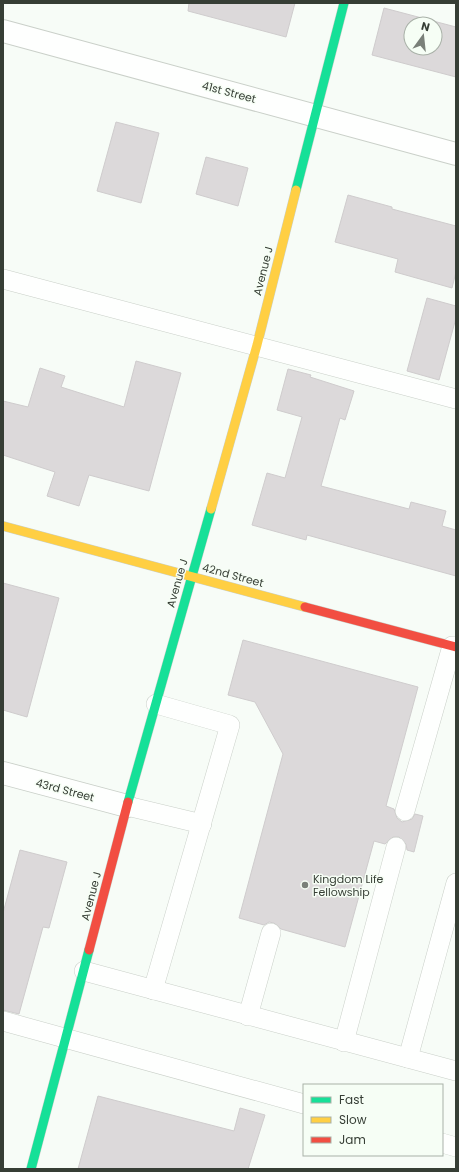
<svg xmlns="http://www.w3.org/2000/svg" width="459" height="1172" font-family="Poppins,sans-serif">
<rect width="100%" height="100%" fill="#f7fcf7"/>
<!-- building -->
<g fill="#dcd9da" stroke="#cfcccd" fill-rule="evenodd">
<path d="M189,3H295L286,37L188,11Z"/>
<path d="M384,8L456,27V77L372,55ZM411,24H435V48H411Z"/>
<path d="M116,122L159,133L141,203L97,191Z"/>
<path d="M206,157L248,168L238,206L196,194Z"/>
<path d="M348,195L392,207V209L456,226V272L452,288L395,272L398,259L335,242Z"/>
<path d="M427,298L456,306V318L439,380L407,371Z"/>
<path d="M136,361L181,373L149,491L89,475L79,506L47,496L55,472L3,455V401L28,407L40,368L65,376L61,387L124,407Z"/>
<path d="M288,369L311,375L310,377L354,391L345,420L340,418L321,486L409,509L411,502L446,511L442,526L456,530V576L307,535L306,540L252,525L267,473L285,478L302,417L277,410Z"/>
<path d="M3,583L59,598L27,717L3,710Z"/>
<path d="M243,640L418,687L386,806L394,809L397,818L402,822L412,819L415,814L423,816L414,852L407,850L406,844L399,837H393L385,844L374,841L345,947L281,929L274,923L269,922L264,925L239,918L283,754L255,702L228,695Z"/>
<path d="M20,850L67,862L49,928L43,927L19,1014L3,1010V913Z"/>
<path d="M98,1096L234,1131L240,1108L265,1115L248,1169H78Z"/>
</g>
<g fill="none" stroke-linecap="round" stroke-linejoin="round">
<!-- lane casing -->
<g stroke="#cad0c9" stroke-width="20">
<g id="lane">
<path d="M3,279L456,399"/>
<path d="M127,806L202,824"/>
<path d="M405,811L452,646"/>
<path d="M84,971L456,1071"/>
<path d="M153,990L230,725L156,704"/>
<path d="M248,1016L271,933"/>
<path d="M3,1021L304,1104"/>
<path d="M344,1042L396,847"/>
<path d="M408,1058L456,883"/>
<path d="M442,1143L456,1147"/>
</g>
</g>
<!-- street casing -->
<g stroke="#cad0c9" stroke-width="24">
<g id="street">
<path d="M3,31L456,154"/>
<path d="M3,773L127,806"/>
</g>
</g>
<!-- fast casing -->
<g stroke="#cad0c9" stroke-width="10">
<g id="fast">
<path d="M296,190L344,3"/>
<path d="M128,802L211,509"/>
<path d="M31,1169L89,950"/>
</g>
</g>
<!-- slow casing -->
<g stroke="#cad0c9" stroke-width="10">
<g id="slow">
<path d="M211,509L257,345L296,190"/>
<path d="M3,526L305,607"/>
</g>
</g>
<!-- jam casing -->
<g stroke="#cad0c9" stroke-width="10">
<g id="jam">
<path d="M305,607L456,647"/>
<path d="M89,950L128,802"/>
</g>
</g>
<!-- lane -->
<use href="#lane" stroke="#fefffe" stroke-width="19"/>
<!-- street -->
<use href="#street" stroke="#fefffe" stroke-width="22"/>
<!-- fast -->
<use href="#fast" stroke="#16e098" stroke-width="9"/>
<!-- slow -->
<use href="#slow" stroke="#ffcf43" stroke-width="9"/>
<!-- jam -->
<use href="#jam" stroke="#f24e42" stroke-width="9"/>
</g>
<!-- markers -->
<circle fill="#7a8079" stroke="#f6fef5" stroke-width="1.5" cx="305" cy="885" r="4"/>
<g text-anchor="middle" dominant-baseline="central" stroke-width="3" stroke-linejoin="round" paint-order="stroke">
<!-- street labels -->
<g font-size="11" fill="#363e35" stroke="#f6fef5">
<text transform="translate(229 92) rotate(15)">41st Street</text>
<text transform="translate(263 271) rotate(-76)">Avenue J</text>
<text transform="translate(233 575) rotate(15)">42nd Street</text>
<text transform="translate(177 583) rotate(-74)">Avenue J</text>
<text transform="translate(65 790) rotate(15)">43rd Street</text>
<text transform="translate(91 896) rotate(-75)">Avenue J</text>
</g>
<!-- poi labels -->
<g font-size="11" fill="#363e35" stroke="#f6fef5" text-anchor="start">
<text x="313" y="879">Kingdom Life<tspan x="313" dy="13">Fellowship</tspan></text>
</g>
</g>
<!-- border -->
<rect width="459" height="1172" fill="none" stroke="#363e35" stroke-width="8"/>
<!-- legend -->
<rect x="303" y="1084" width="140" height="72" fill="#f6fef5" stroke="#a9b1a8"/>
<rect x="311" y="1097" width="20" height="6" fill="#16e098" stroke="#a9b1a8"/>
<text x="339" y="1104" font-size="12" fill="#363e35">Fast</text>
<rect x="311" y="1117" width="20" height="6" fill="#ffcf43" stroke="#a9b1a8"/>
<text x="339" y="1124" font-size="12" fill="#363e35">Slow</text>
<rect x="311" y="1137" width="20" height="6" fill="#f24e42" stroke="#a9b1a8"/>
<text x="339" y="1144" font-size="12" fill="#363e35">Jam</text>
<!-- north arrow -->
<g transform="translate(423 36) rotate(15)"><circle r="19" fill="#f6fef5" stroke="#a9b1a8"/>
<path d="M0-3L7 15L0 10L-7 15Z" fill="#7a8079"/>
<text y="-6" font-size="11" font-weight="bold" text-anchor="middle" fill="#363e35">N</text>
</g>
</svg>
